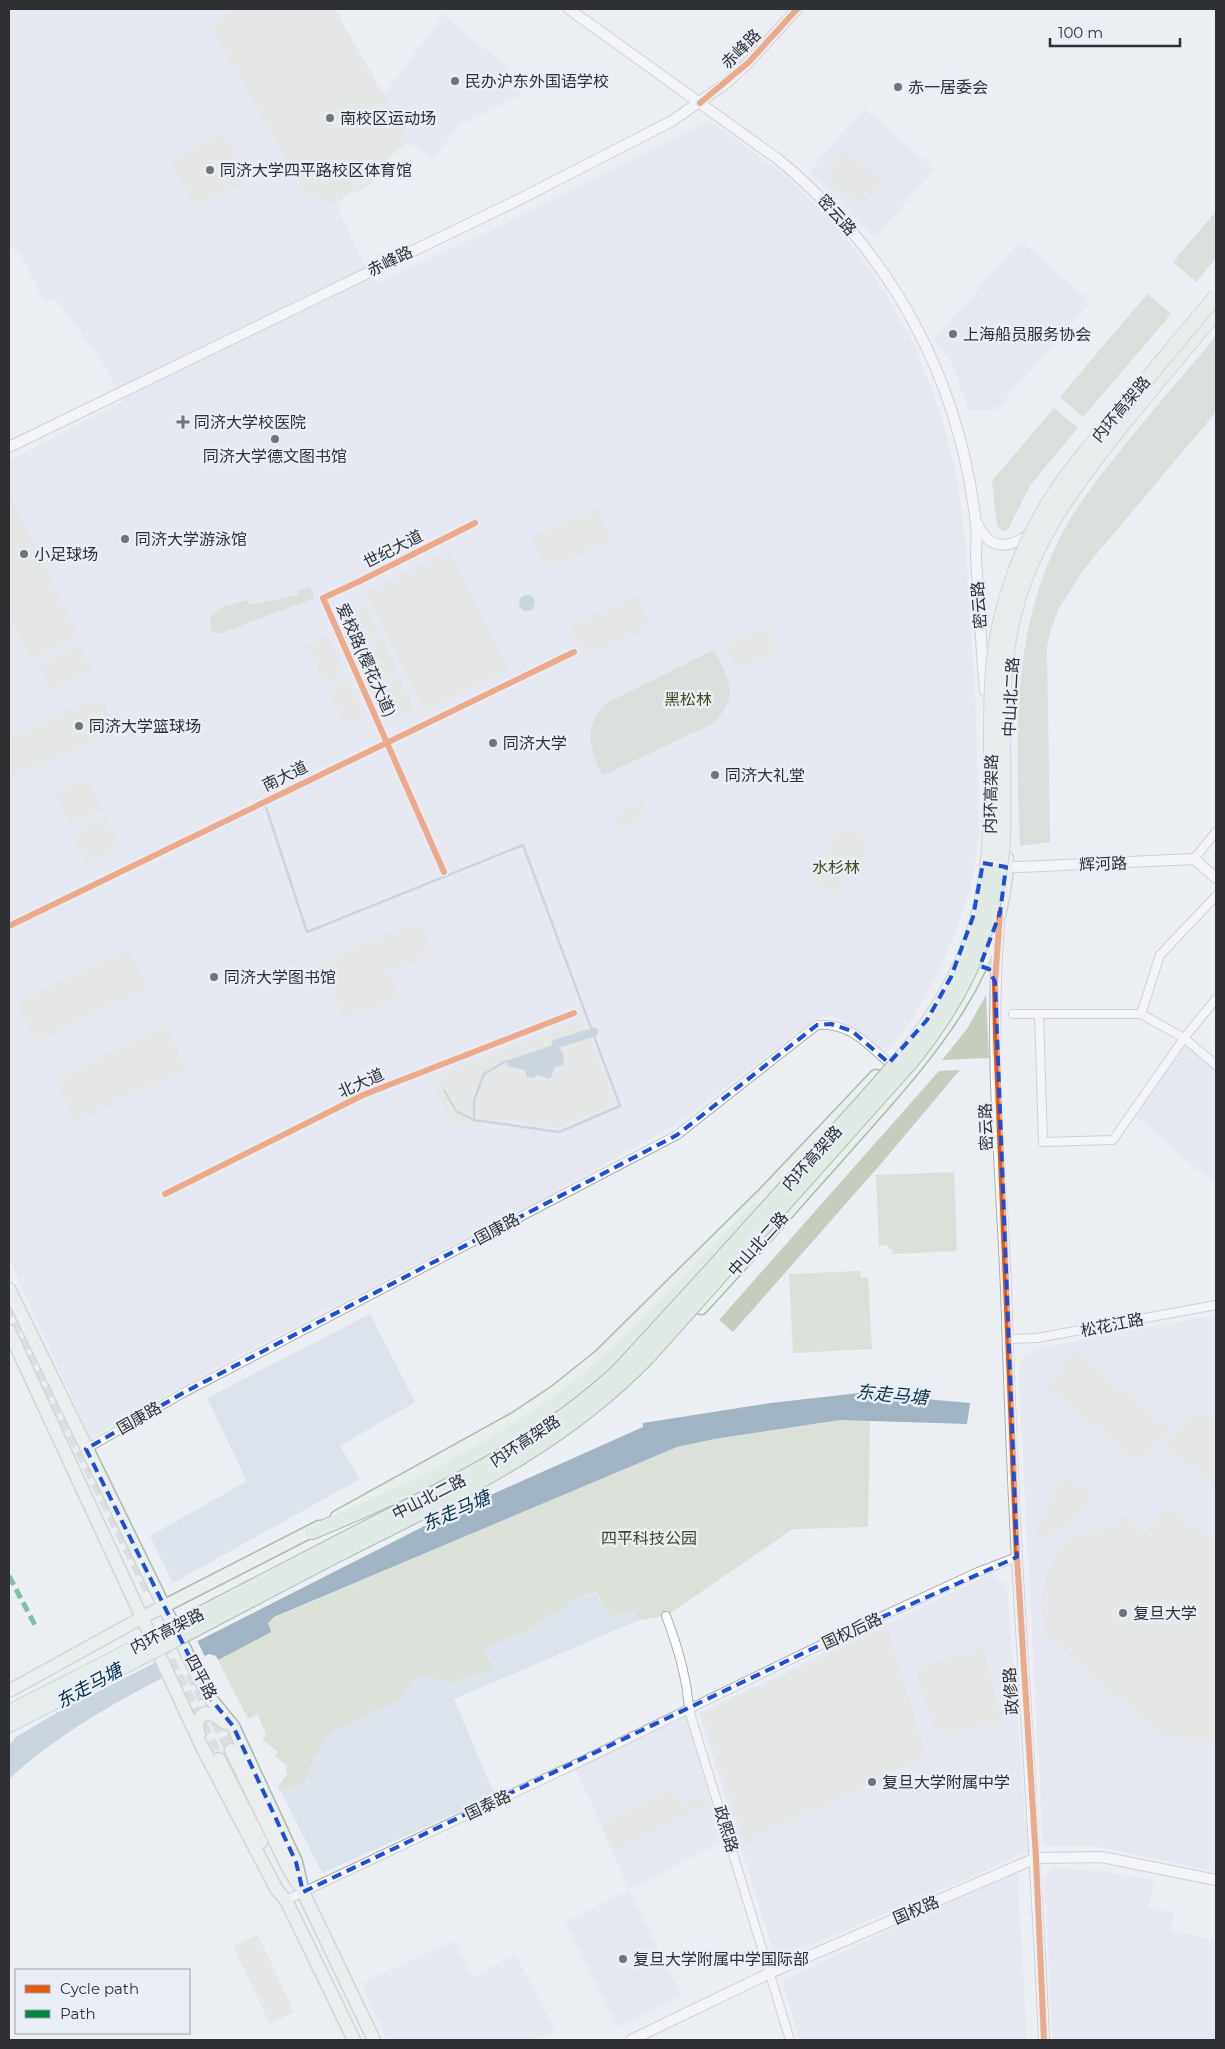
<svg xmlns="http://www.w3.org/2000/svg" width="1225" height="2049" font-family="Montserrat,'Noto Sans SC',sans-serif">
<rect width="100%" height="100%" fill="#eceff4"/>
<!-- built -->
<g fill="#dde3ed">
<path d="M9,9H335L384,94L443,15L508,67L522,94L460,124L433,160L409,142L389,156L381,174L368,186L344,197L336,205L363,261L377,283L497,227L710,121L785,175L840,229L883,289L915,346L942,417L957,477L965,538L976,713L979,835L971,887L950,946L935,978L914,1017L893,1046L883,1056L844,1021L830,1016L816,1019L679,1123L546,1197L236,1357L90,1438L9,1259V461L123,401L97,354L56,300L44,302L21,256L9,244Z"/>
<path d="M864,108L934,169L875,238L809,172Z"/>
<path d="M1021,241L1090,302L996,410H968L951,361L934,339Z"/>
<path d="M1185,1043L1216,1070V1185L1134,1115L1153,1084Z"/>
<path d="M370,1314L415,1402L340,1446L360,1479L173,1583L150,1536L247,1481L207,1398Z"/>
<path d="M1216,1315V1872L1094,1846L1043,1845L1019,1381L1020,1363L1025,1355L1038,1348Z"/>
<path d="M991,1574L1007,1586L1028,1851L983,1872L776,1960L699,1713Z"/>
<path d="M595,1592L610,1618L634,1610L639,1620L454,1699L495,1796L322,1873L281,1792L306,1780L315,1755L332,1731L398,1701L417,1675L454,1683L494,1668L484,1648L525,1631L568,1603L585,1594Z"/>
<path d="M686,1717L723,1840L629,1890L576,1769Z"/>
<path d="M1054,1868L1106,1872L1154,1881L1148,1907L1174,1913L1171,1930L1216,1941V2040H1053L1044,1879Z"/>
<path d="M1017,1869L1027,2040H800L782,1981Z"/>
<path d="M629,1890L681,1995L617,2027L565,1923Z"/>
<path d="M455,1941L473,1977L516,1955L555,2030L534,2040H387L361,1983Z"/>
</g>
<!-- green -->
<g fill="#dbe0d8">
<path d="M229,9H335L409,142L389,156L381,174L368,186L321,206L315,196L309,199L213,30Z"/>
<path d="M225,132L248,178L196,208L171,162Z"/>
<path d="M845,150L883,181L861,207L824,175Z"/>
<path d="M10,495L78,636L31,659L9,613Z"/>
<path d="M598,509L611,540L545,568L532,538Z"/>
<path d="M450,552L508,669L424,710L367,593Z"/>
<path d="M637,597L650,627L584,656L570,626Z"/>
<path d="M363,601L378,633L361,641L346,609Z"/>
<path d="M774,627V655L737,671L727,649L733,640Z"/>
<path d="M328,637L345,673L325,683L308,646Z"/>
<path d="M382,639L397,671L380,679L365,647Z"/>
<path d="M79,646L92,670L51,690L39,666Z"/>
<path d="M399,677L414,709L398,717L382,686Z"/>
<path d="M347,678L365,715L345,724L327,687Z"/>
<path d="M100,696L116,729L9,779V738Z"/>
<path d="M87,779L102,808L70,825L55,795Z"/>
<path d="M642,801L648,814L620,828L614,815Z"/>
<path d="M105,818L120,848L88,864L73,835Z"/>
<path d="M846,825L873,844L837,896L808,877Z"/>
<path d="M419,921L432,954L389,970L400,996L345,1018L321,964Z"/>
<path d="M129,950L147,988L36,1041L18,1003Z"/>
<path d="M584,1019L615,1104L557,1128L509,1121L474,1126L452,1123L432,1079Z"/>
<path d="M167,1027L186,1069L75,1121L56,1079Z"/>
<path d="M954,1172L957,1251L893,1254L892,1249L888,1248V1245L879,1246L876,1175Z"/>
<path d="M860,1271L861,1278L868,1277L872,1349L793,1353L789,1274Z"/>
<path d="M1074,1351L1170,1429L1141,1464L1046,1387Z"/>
<path d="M1197,1409L1216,1425V1487L1166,1446Z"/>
<path d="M840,1420H870L868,1527L793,1529L666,1616L639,1620L634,1610L610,1618L596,1592L585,1594L525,1631L484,1648L494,1668L454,1683L417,1675L398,1701L332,1731L315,1755L306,1780L281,1792L278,1787L288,1773L285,1770L288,1766L275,1756L278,1752L262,1739L266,1734L257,1714L248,1719L218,1660L270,1632L268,1623L271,1619L677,1447L714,1439Z"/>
<path d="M1062,1477L1093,1494L1061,1533L1033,1536Z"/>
<path d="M1169,1506L1216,1545V1739L1205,1743L1162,1736L1047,1636C1033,1586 1052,1525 1115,1529L1125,1517L1144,1534Z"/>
<path d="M887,1627L926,1756L745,1843L703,1713Z"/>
<path d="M983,1647L1002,1720L951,1735L943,1732L936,1734L916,1671Z"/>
<path d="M673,1787L682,1804L704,1793L709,1803L615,1851L601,1823Z"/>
<path d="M258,1935L294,2012L270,2024L233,1946Z"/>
</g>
<!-- forest -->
<g fill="#c6cdbf">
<path d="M1216,211V258L1196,282L1173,262Z"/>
<path d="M1147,294L1171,314L1083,417L1060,397Z"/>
<path d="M1216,336V412L1084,569L1059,608L1051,629L1047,647L1050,842L1020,846C1016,747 1011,645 1053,552C1069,515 1094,484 1119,452C1151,412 1184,374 1216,336Z"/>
<path d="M1054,408L1078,428L1031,484L1008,529L1003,532L997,525L992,481Z"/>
<path d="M310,587L314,596L312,599L219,634L212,632L210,627V618L222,607L248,600L249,605L299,595L298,590Z"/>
<path d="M714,650C730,681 741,696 712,724L602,776C590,747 582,729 606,703Z"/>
<path d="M986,995L989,1058L942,1060L967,1029Z"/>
<path d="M960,1070L879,1166L733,1332L719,1320L939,1071Z"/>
</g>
<!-- water -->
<g fill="#a0b4c4">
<circle cx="527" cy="603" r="8"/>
<path d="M556,1044C562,1050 565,1056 563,1065L555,1067L550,1079L538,1075L532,1078L527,1077L525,1070L509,1067L506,1061Z"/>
<path d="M859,1393L970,1403L967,1424L840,1420L714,1439L677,1447L274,1617L268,1623L271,1632L218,1660L216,1656L209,1654C138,1690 68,1725 9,1779V1745L16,1737L58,1712L450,1513L643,1427V1423L771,1403Z"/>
</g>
<!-- pier -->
<path fill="#eceff4" d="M196,1638L206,1659L165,1680L155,1659Z"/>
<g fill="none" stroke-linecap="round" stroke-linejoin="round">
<!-- stream -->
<g stroke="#a0b4c4" stroke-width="2.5">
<path d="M266,807L307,932L523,845L620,1106L559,1132L474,1120L456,1111L444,1090"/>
<path d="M474,1120V1100L484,1074L506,1061"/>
</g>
<!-- canal -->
<path stroke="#a0b4c4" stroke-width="9" d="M556,1044L594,1032"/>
<!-- primary-tunnel -->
<g stroke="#c6c9cd" stroke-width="12" stroke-dasharray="12 6" stroke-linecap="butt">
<path d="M9,1305L149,1590"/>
<path d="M161,1644L219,1759"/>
<path d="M190,1673L231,1750"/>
</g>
<!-- minor casing -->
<g stroke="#abacb0" stroke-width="10">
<g id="minor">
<path d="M1194,859L1216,832"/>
<path d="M1013,1014H1141L1184,1038L1216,999"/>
<path d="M1039,1014L1043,1142L1113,1140L1184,1038L1216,1065"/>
<path d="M1141,1014L1160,955L1216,896"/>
<path d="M1008,1339L1037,1338L1216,1305"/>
<path d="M86,1449L183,1393L677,1135L817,1025C850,1023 867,1043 889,1063"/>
<path d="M666,1616C678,1647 687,1677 689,1710L790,2040"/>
<path d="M286,1900L582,1761L835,1638L978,1572L1017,1557"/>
</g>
</g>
<!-- tertiary casing -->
<g stroke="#abacb0" stroke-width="12">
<g id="tertiary">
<path d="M569,9L779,160C892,253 960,379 976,525C977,537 976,548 976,559C979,603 981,647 985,691"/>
<path d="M9,447L518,200L672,121L725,84L749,62L797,9"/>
<path d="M977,523C989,551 1009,549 1030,534"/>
<path d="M999,866L1020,867L1194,859L1216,878"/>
<path d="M999,926C989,1047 1001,1170 1006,1290C1009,1380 1012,1470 1017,1559C1026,1720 1037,1880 1044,2040"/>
<path d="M631,2040L770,1973L1036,1858L1102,1857L1216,1880"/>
</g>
</g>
<!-- primary casing -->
<g stroke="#acb9b2" stroke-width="15">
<g id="primary">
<path d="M9,1289L198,1676L210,1698L233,1726L296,1862L303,1892L374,2040"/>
<path d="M701,1308C747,1259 791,1208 836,1158C911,1072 1005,980 1007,858"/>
<path d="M9,1331L202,1747L277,1890L286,1900L354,2040"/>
<path d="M337,1517L516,1418L555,1392L600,1356L765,1193L876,1076"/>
<path d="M9,1691L143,1617L319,1527"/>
<path d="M199,1735C196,1726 196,1719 205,1713L216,1716L225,1723"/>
<path d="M231,1750L288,1868L298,1884"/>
<path d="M219,1759L261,1842"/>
</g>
</g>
<!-- trunk casing -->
<g stroke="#acb9b2" stroke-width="16">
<g id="trunk">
<path d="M1124,423L1216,312"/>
<path d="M312,1532C406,1494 508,1445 587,1379C648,1329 700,1267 756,1211"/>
<path d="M9,1712L76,1678"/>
<path d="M9,1725L80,1689"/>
</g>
</g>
<!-- minor -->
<use href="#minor" stroke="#fcfdfd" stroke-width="8"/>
<!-- tertiary -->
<use href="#tertiary" stroke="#fcfdfd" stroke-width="10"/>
<!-- primary -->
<use href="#primary" stroke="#e9efeb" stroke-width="12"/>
<!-- trunk -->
<use href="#trunk" stroke="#e2eae5" stroke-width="14"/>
<!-- trunk-bridge casing -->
<g stroke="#acb9b2" stroke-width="16" stroke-linecap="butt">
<g id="trunk-bridge">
<path d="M76,1678C171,1629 266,1579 362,1530C451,1484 544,1441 618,1371C685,1299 751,1226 816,1153C874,1088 940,1025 970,942C1002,853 986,760 993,668C998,608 1021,545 1054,494C1075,462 1101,433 1126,404C1156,368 1186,332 1216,296"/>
<path d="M80,1689C167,1645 254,1598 341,1553C453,1496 559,1449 648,1357L911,1062C965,996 997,926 1003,840C1007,763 995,687 1015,611C1034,537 1078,481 1124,423"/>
</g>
</g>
<!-- trunk-bridge -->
<use href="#trunk-bridge" stroke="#e2eae5" stroke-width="14"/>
<!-- quiet -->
<path stroke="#00873e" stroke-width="5" stroke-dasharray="10 5" stroke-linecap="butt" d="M9,1576L35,1625"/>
<!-- cycleway casing -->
<g stroke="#e9eef7" stroke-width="9">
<g id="cycleway">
<path d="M700,103L749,62L797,9"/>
<path d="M444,872L323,598L358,582L475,523"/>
<path d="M1000,913L995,982L996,1033L1017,1557L1036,1858L1044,2040"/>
<path d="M9,926L574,652"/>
<path d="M165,1194L363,1095L574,1013"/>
</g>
</g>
<!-- cycleway -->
<use href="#cycleway" stroke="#e8590c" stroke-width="6"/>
</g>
<!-- marked area -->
<path d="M0 0H1225V2049H0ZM983,863L1006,867L1000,913L980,966L989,969L995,982L1017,1557L835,1638L303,1892L296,1862L233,1726L210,1698L86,1449L183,1393L677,1135L817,1025L831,1024L852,1031L889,1063L927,1020L951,977L973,917Z" fill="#eceff4" fill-opacity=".55" fill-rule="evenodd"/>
<path fill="none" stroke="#1d4ed8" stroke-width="4" stroke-dasharray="10 6" stroke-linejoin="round" d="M983,863L1006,867L1000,913L980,966L989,969L995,982L1017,1557L835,1638L303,1892L296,1862L233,1726L210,1698L86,1449L183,1393L677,1135L817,1025L831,1024L852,1031L889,1063L927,1020L951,977L973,917Z"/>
<!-- markers -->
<g fill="#707377" stroke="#e9eef7" stroke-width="2">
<circle cx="455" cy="81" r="5"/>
<circle cx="898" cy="87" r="5"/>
<circle cx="330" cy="118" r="5"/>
<circle cx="210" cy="170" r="5"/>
<circle cx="953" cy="334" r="5"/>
<path d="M180.5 414.5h5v5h5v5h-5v5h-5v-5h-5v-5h5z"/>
<circle cx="275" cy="439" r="5"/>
<circle cx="125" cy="539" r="5"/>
<circle cx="24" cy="554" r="5"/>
<circle cx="79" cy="726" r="5"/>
<circle cx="493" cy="743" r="5"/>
<circle cx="715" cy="775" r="5"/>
<circle cx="214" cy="977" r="5"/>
<circle cx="1123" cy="1613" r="5"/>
<circle cx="872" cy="1782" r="5"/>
<circle cx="623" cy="1959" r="5"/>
</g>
<g text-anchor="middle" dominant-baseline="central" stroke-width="5" stroke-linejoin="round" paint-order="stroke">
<!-- street labels -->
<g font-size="16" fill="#2e3033" stroke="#e9eef7">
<text transform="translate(741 49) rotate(-45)">赤峰路</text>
<text transform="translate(837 215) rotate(48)">密云路</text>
<text transform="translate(390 261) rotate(-26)">赤峰路</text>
<text transform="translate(1121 409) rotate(-50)">内环高架路</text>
<text transform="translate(393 549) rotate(-27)">世纪大道</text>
<text transform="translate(979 605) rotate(-94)">密云路</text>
<text transform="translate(366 660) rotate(66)">爱校路(樱花大道)</text>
<text transform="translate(1011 697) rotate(-87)">中山北二路</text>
<text transform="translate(285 776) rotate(-26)">南大道</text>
<text transform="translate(991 794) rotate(-89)">内环高架路</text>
<text transform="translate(1103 864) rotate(-2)">辉河路</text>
<text transform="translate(361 1083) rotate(-24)">北大道</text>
<text transform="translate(986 1127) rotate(-92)">密云路</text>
<text transform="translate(812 1158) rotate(-48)">内环高架路</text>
<text transform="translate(497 1229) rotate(-28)">国康路</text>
<text transform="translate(758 1244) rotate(-48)">中山北二路</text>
<text transform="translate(1112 1325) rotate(-11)">松花江路</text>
<text transform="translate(139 1418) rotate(-30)">国康路</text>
<text transform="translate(525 1441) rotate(-33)">内环高架路</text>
<text transform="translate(429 1497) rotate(-27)">中山北二路</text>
<text transform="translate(167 1631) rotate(-27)">内环高架路</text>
<text transform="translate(852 1631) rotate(-25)">国权后路</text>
<text transform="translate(201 1677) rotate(62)">四平路</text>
<text transform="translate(1011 1691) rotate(-94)">政修路</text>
<text transform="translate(488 1805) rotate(-25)">国泰路</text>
<text transform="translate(726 1829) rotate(73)">政熙路</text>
<text transform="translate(916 1910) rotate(-23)">国权路</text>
</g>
<!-- poi labels -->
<g font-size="16" fill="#2e3033" stroke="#e9eef7" text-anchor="start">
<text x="465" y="81">民办沪东外国语学校</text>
<text x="908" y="87">赤一居委会</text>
<text x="340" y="118">南校区运动场</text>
<text x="220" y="170">同济大学四平路校区体育馆</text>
<text x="963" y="334">上海船员服务协会</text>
<text x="194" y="422">同济大学校医院</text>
<text x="275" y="456" text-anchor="middle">同济大学德文图书馆</text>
<text x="135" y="539">同济大学游泳馆</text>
<text x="34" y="554">小足球场</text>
<text x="89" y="726">同济大学篮球场</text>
<text x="503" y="743">同济大学</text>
<text x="725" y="775">同济大礼堂</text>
<text x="224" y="977">同济大学图书馆</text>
<text x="1133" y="1613">复旦大学</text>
<text x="882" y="1782">复旦大学附属中学</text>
<text x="633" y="1959">复旦大学附属中学国际部</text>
</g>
<!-- park labels -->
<g font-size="16" fill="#3d4b1b" stroke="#e9eef7">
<text x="688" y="699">黑松林</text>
<text x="836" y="867">水杉林</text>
<text x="649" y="1538">四平科技公园</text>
</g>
<!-- water labels -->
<g font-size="18" font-style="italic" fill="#093047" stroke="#e9eef7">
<text transform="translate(892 1395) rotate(5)">东走马塘</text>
<text transform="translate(456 1511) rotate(-24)">东走马塘</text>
<text transform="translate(89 1686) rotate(-29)">东走马塘</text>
</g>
</g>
<!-- border -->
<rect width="1225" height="2049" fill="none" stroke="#2e3033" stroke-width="20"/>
<!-- legend -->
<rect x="15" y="1969" width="175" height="65" fill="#e9eef7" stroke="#9ea2a9"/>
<rect x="25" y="1985" width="25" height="8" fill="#e8590c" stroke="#9ea2a9"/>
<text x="60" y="1994" font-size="15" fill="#2e3033">Cycle path</text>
<rect x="25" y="2010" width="25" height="8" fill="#00873e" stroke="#9ea2a9"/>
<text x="60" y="2019" font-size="15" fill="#2e3033">Path</text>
<!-- scale -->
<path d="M1050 38v8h130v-8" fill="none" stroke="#2e3033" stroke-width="2.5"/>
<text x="1058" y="38" font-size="15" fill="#2e3033" stroke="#e9eef7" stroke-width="4" paint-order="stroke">100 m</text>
</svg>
